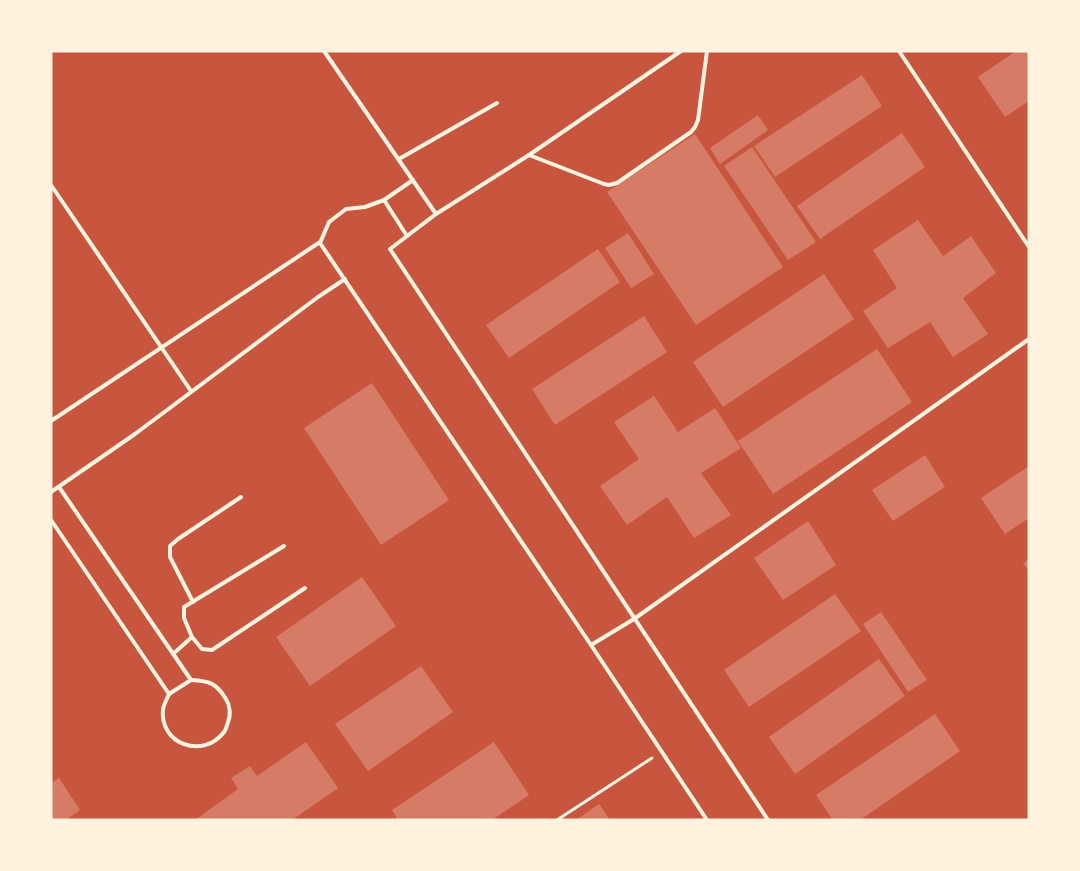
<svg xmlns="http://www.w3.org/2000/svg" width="1080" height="871" font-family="'Archivo Narrow',sans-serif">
<rect width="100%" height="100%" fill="#c8553d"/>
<!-- building -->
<g fill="#d67c66">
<path d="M1016,51H1029V101L1005,117L978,77Z"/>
<path d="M862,75L882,106L775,177L754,146Z"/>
<path d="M758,115L768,130L720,164L710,148Z"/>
<path d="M902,133L925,167L820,239L797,206Z"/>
<path d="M695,134L783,267L696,325L607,192Z"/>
<path d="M752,147L816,242L788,260L724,166Z"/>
<path d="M918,220L943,256L971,236L996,273L963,298L988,334L953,357L930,322L888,348L863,311L897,288L873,250Z"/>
<path d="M628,233L654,274L631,288L605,248Z"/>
<path d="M598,249L620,282L509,358L486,325Z"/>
<path d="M824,274L854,319L723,407L693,362Z"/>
<path d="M644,316L667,352L555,425L532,389Z"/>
<path d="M877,349L912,402L773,494L738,441Z"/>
<path d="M372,383L449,500L381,545L304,428Z"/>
<path d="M654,396L678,432L715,408L741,448L701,473L731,515L694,538L667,497L627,525L600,486L639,459L614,422Z"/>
<path d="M925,455L945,487L893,521L872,490Z"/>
<path d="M1029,466V518L1005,534L981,498Z"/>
<path d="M808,521L836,565L783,600L754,558Z"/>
<path d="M1029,559V571L1023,563Z"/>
<path d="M362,577L396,626L310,686L276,637Z"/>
<path d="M835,594L861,631L749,707L724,670Z"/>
<path d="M881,612L927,680L908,692L863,624Z"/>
<path d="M879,659L905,696L795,774L769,737Z"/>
<path d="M421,666L453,712L368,771L335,724Z"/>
<path d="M935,714L960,751L860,820H833L816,795Z"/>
<path d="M306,742L338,788L292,820H195L238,789L231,778L250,766L257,776Z"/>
<path d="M494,742L529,795L492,820H398L392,810Z"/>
<path d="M59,778L80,810L66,820H51V783Z"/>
<path d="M599,804L610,820H576Z"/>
</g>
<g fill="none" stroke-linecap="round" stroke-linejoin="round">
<!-- path -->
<path stroke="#fff3e0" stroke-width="3" d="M557,820L652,758"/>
<!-- service -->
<g stroke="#fff3e0" stroke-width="4">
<path d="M324,51L436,214"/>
<path d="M681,51L529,155L436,214L390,249L768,820"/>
<path d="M899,51L1029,247"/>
<path d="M529,155L604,184L609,185L617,183L691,132L695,127L698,120L707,51"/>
<path d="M399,159L497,103"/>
<path d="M413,180L384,200L365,207L346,209L329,222L320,243L591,645L707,820"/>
<path d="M51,185L191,391"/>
<path d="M384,200L407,236"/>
<path d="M51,421L320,242"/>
<path d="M59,487L191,680"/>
<path d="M51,492L135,434L318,297L345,279"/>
<path d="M51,520L169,694"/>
<path d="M193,602L170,557V546L178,539L241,497"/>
<path d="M192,637L184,618V607L284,546"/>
<path d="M591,645L634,619L1029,339"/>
<path d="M173,654L192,637L202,649L212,650L305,588"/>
<path d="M169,694C167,699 164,704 163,709C159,744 203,760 224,732C226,730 227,725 228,722C231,715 230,705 226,699C216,683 210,681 191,680"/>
<path d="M169,694L191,680"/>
</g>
</g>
<!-- border -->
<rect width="1080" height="871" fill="none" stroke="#fff3e0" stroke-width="105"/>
</svg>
